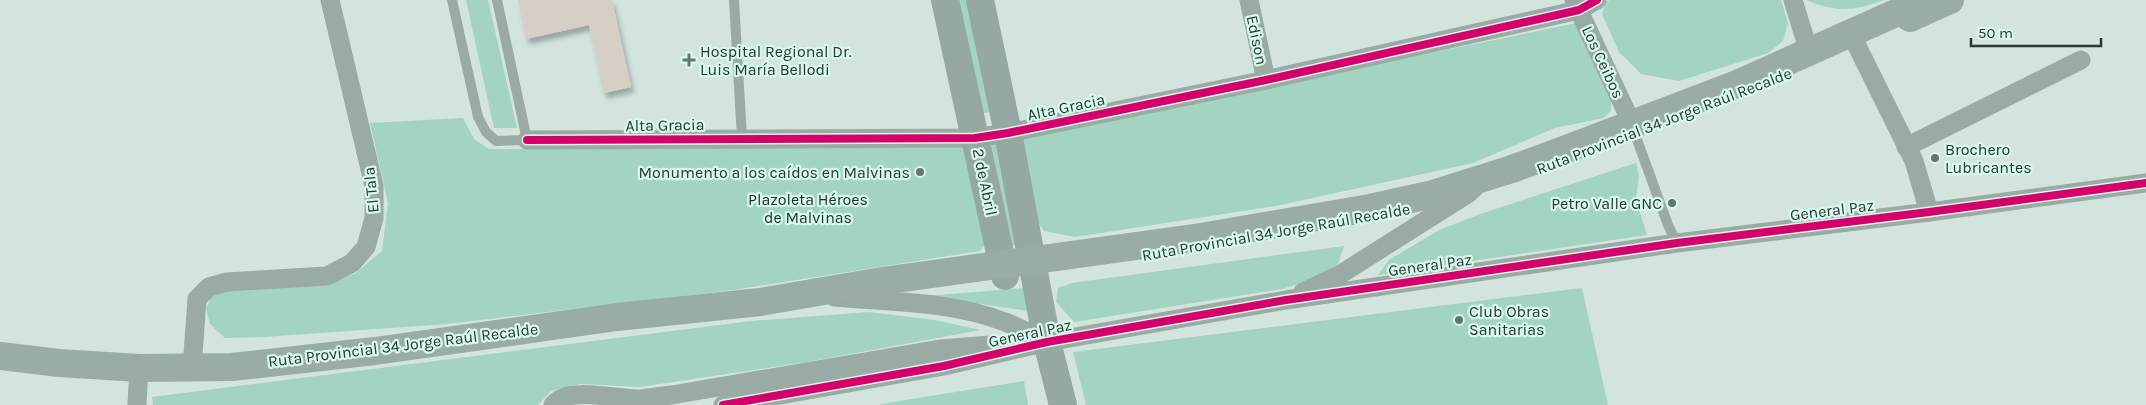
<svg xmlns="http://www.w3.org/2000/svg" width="2146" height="405" font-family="Karla,sans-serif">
<defs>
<filter id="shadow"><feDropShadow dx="3" dy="5.5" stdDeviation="2.5" flood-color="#0004"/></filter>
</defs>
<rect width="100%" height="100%" fill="#d2e4dd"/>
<!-- green -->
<g fill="#a2d4c1">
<path d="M466,0H488L517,128H494Z"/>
<path d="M955,0H971L996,110L981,114Z"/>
<path d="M1610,0H1781L1788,23L1783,41L1768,53L1679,81L1641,74L1619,52L1602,14L1606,2Z"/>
<path d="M1806,0H1884C1854,11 1836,13 1806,0Z"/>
<path d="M1577,23L1611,98V111L1604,118L1555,128L1473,163L1276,206L1075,237L1044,231L1038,222L1021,137Z"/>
<path d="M463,118L474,139L489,149L963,147L971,151L988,240L980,251L733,290L447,324L264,337L225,338L210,324L206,308L212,296L228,289L335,281L356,273L382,251L388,203L370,123Z"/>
<path d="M1003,143L1022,244L1006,246L988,146Z"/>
<path d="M1636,163L1639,175L1636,199L1647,235L1378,275L1389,260L1439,230L1483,213Z"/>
<path d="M1344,246L1338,264L1314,279L1282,289L1074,322L1056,302L1058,288L1072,283Z"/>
<path d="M1024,288L1029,311L926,296Z"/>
<path d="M1582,288L1608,405H1086L1073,352Z"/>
<path d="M869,312L935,320L981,330L807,362L639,387L580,384L551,391L538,405H153L152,397L751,321Z"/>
<path d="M1024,381L1028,405H878L893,402Z"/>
</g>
<!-- building -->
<path fill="#d5cfc6" filter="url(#shadow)" d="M518,0H612L631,87L604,93L589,25L526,39Z"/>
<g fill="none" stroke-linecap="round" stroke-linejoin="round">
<!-- lane -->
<g stroke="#9aaaa4" stroke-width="10">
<path d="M452,0L478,117L486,132L496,141L527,140L497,0"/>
<path d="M734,0L742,138"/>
<path d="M1635,134L1668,225L1677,243"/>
</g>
<!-- street -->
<g stroke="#9aaaa4" stroke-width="19">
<path d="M1249,0L1266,80"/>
<path d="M1574,0L1632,124"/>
<path d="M1793,0L1809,52"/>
<path d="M1856,44L1914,161L1929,212"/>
<path d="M527,140L975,138L1008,133L1266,80L1579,10L1597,0"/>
<path d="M1906,147L2081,60"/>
<path d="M1303,292L1341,274L1469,193L1475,187"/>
<path d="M834,297C890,302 952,301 1005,322C1019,327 1033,335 1047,342"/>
<path d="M192,369L197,299L209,287L227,282L327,276L352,263L366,247L374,218V186L330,0"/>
<path d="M137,405L139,368"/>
<path d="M553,405C568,385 617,400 640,399C651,398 661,396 672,395L940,349L991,345"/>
<path d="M723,405L944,366L1047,342L1286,300L1677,243L1929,212L2146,183"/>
</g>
<!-- secondary -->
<g stroke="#96a8a2" stroke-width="28">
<path d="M945,0L1005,276"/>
<path d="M980,0L1008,133L1047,342L1063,405"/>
</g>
<!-- primary -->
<g stroke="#99aca5" stroke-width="28">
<path d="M1910,18L1950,0"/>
<path d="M0,356L59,363L139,368L232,367L375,351L617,317L760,302L882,281L1201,237L1370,208L1429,195L1512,169L1564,150L1737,84L1925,0"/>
</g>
<!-- cycleway casing -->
<g stroke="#d7f9eb" stroke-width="11">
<g id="cycleway">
<path d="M527,140L975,138L1008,133L1266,80L1579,10L1597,0"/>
<path d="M723,405L944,366L1047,342L1286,300L1677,243L1929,212L2146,183"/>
</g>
</g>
<!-- cycleway -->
<use href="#cycleway" stroke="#d6006c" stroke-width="8"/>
</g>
<!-- markers -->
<g fill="#65746e" stroke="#d7f9eb" stroke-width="2">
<path d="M686.5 52.5h5v5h5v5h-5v5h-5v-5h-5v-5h5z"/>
<circle cx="1935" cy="158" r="5"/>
<circle cx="920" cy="172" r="5"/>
<circle cx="1672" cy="203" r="5"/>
<circle cx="1459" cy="320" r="5"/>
</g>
<g text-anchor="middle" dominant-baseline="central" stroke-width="4.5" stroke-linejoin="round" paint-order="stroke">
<!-- street labels -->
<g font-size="16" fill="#2a3732" stroke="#d7f9eb">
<text transform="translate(1257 40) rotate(78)">Edison</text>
<text transform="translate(1603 62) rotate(65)">Los Ceibos</text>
<text transform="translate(1066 107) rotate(-12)">Alta Gracia</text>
<text transform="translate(1664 121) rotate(-21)">Ruta Provincial 34 Jorge Raúl Recalde</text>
<text transform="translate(665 125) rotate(-1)">Alta Gracia</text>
<text transform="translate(985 182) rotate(78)">2 de Abril</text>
<text transform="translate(371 190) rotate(-96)">El Tala</text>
<text transform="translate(1832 210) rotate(-7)">General Paz</text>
<text transform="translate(1276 232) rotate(-10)">Ruta Provincial 34 Jorge Raúl Recalde</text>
<text transform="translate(1430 265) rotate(-8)">General Paz</text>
<text transform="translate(1030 333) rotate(-12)">General Paz</text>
<text transform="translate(403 345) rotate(-7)">Ruta Provincial 34 Jorge Raúl Recalde</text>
</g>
<!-- poi labels -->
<g font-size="16" fill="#2a3732" stroke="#d7f9eb" text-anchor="start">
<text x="700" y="51">Hospital Regional Dr.<tspan x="700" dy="18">Luis María Bellodi</tspan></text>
<text x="1945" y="149">Brochero<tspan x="1945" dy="18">Lubricantes</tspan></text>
<text x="910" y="172" text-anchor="end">Monumento a los caídos en Malvinas</text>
<text x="1662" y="203" text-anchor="end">Petro Valle GNC</text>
<text x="1469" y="311">Club Obras<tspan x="1469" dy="18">Sanitarias</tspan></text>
</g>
<!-- park labels -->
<g font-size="16" fill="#1a2f27" stroke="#d7f9eb">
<text x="808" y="199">Plazoleta Héroes<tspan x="808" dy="18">de Malvinas</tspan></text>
</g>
</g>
<!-- scale -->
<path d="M1971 38v8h130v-8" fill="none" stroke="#2a3732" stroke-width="2.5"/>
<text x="1978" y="38" font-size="15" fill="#2a3732" stroke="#d7f9eb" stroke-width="4" paint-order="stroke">50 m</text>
</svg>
